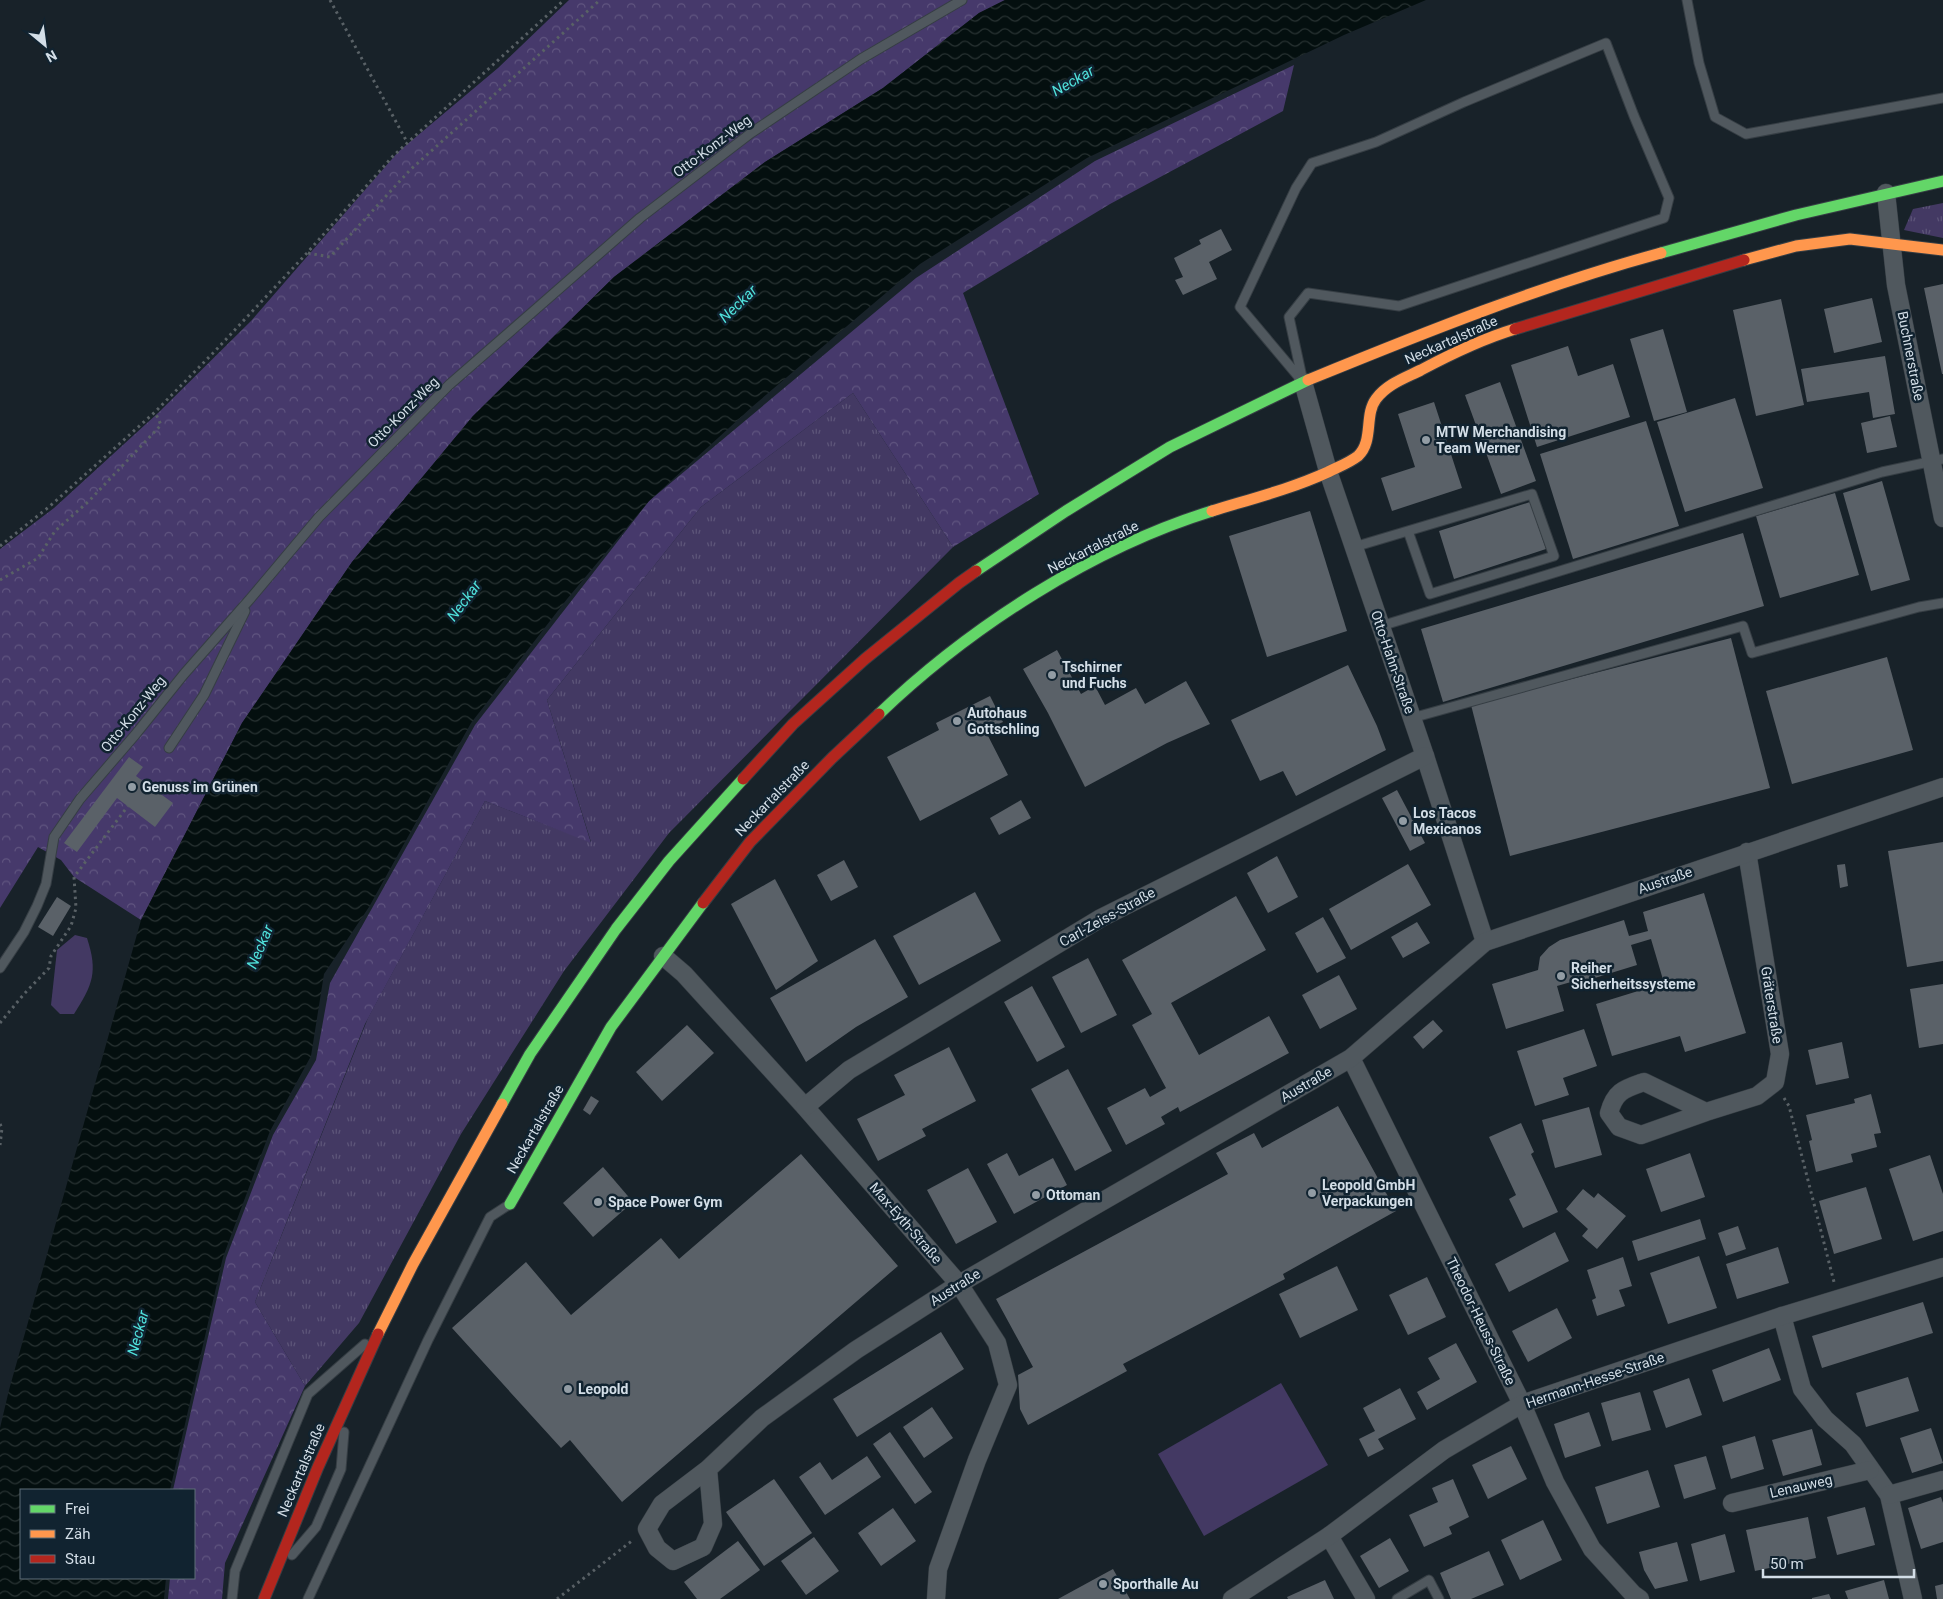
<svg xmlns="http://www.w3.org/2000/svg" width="1943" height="1599" font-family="Roboto,sans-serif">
<defs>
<pattern id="grass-tufts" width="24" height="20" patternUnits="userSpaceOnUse" patternTransform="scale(1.25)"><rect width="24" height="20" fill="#433963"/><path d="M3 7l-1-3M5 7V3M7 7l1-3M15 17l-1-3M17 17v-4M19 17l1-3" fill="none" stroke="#5d5579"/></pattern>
<pattern id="forest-crowns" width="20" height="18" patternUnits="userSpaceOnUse" patternTransform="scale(1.25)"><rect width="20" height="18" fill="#46396b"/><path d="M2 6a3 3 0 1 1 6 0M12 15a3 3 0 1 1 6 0" fill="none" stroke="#605580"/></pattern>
<pattern id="water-waves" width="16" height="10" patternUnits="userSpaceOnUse" patternTransform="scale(1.25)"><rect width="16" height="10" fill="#040f0f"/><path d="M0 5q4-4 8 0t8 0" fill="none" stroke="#283232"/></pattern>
</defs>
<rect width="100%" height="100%" fill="#182229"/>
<!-- grass -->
<g fill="url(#grass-tufts)">
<path d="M1943,203V238L1904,230L1913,209Z"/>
<path d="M853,393L953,547L669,833L564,971L461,1134L359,1323L305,1386L255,1302L368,1018L485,801L591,842L547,700L701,507Z"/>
</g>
<!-- forest -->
<g fill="url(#forest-crowns)">
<path d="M569,0H1005L979,13L883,88L765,162L614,277L473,416L352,562L242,723L141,920L74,877L61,860L38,847L0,908V549L54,508L158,413L251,321L398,152L498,68Z"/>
<path d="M1294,65L1283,111L1110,204L963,293L1039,494L953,547L853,393L701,507L547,700L591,843L485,801L365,1024L255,1302L305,1386L225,1563L222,1599H168L170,1578H194V1490H173L226,1258L273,1135L316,1060L330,983L475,725L649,501L916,278L1095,161Z"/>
</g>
<!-- green -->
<g fill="#433963">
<path d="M75,935L87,938C98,972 93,984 74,1014H60L51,1005L57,950Z"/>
<path d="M1281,1383L1328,1465L1204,1536L1158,1454Z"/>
</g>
<!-- water -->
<path fill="url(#water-waves)" d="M1005,0H1426L1344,35L1087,158L920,264L753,406L649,501L567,599L471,723L369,907L324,974L311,1056L270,1131L223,1257L170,1490H21V1578H166L164,1599H0V1428L9,1390L141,920L242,723L352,562L473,416L614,277L765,162L883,88L979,13Z"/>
<!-- building -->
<g fill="#5a6168">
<path d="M1221,229L1232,250L1209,262L1217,279L1183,295L1175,280L1183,277L1174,258L1201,244L1199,240Z"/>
<path d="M1943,284V374H1942L1924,288Z"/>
<path d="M1872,298L1882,342L1834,353L1824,309Z"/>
<path d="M1781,299L1804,405L1756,416L1733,310Z"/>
<path d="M1663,329L1687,412L1654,421L1630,339Z"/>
<path d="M1568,346L1578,376L1613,364L1630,417L1537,447L1511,365Z"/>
<path d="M1885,356L1895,414L1873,418L1869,392L1807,402L1801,369Z"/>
<path d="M1500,382L1536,481L1501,494L1465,395Z"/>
<path d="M1735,398L1763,488L1685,512L1657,422Z"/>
<path d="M1434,402L1462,488L1392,511L1381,478L1415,467L1398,414Z"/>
<path d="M1890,416L1897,447L1867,453L1861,423Z"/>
<path d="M1646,421L1679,526L1573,559L1540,454Z"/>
<path d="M1882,481L1910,580L1871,591L1843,493Z"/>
<path d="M1835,493L1859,575L1780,598L1756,516Z"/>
<path d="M1530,502L1546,549L1454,579L1439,531Z"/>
<path d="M1310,511L1347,631L1267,657L1229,536Z"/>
<path d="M1743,533L1764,606L1443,702L1421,629Z"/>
<path d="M1731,638L1770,788L1510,856L1471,705Z"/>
<path d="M1057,650L1081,694L1095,686L1105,705L1136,688L1145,704L1186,681L1210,724L1167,743L1085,787L1048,713L1023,669Z"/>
<path d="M1887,657L1913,750L1792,784L1766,691Z"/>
<path d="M1348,665L1377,726L1386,750L1296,796L1283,771L1260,781L1231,720Z"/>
<path d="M990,696L1003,722L985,730L1008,775L920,821L887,757L939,730L936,723Z"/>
<path d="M129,757L143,767L136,776L173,803L155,827L117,798L77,852L64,843Z"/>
<path d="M1397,790L1425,843L1410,851L1382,798Z"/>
<path d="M1021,800L1031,818L999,835L990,818Z"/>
<path d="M1943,842V961L1907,967L1888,851Z"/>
<path d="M1277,856L1298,897L1268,913L1247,873Z"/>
<path d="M844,860L858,887L831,901L817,875Z"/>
<path d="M1408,864L1431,905L1351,950L1329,909Z"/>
<path d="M1845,864L1848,886L1840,888L1837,865Z"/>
<path d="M775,879L818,961L776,990L731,904Z"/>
<path d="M975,892L1001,941L919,985L893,936Z"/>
<path d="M1704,893L1746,1033L1685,1052L1680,1036L1612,1056L1596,1004L1664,983L1651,939L1631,945L1637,965L1572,985L1571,982L1557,986L1564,1011L1506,1029L1492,984L1538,970L1540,957L1549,947L1560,940L1624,920L1629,936L1648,931L1643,912Z"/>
<path d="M1236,896L1266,950L1171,1003L1199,1055L1269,1016L1289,1053L1180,1112L1178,1107L1161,1117L1165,1124L1126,1145L1107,1108L1145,1088L1150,1097L1166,1088L1132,1025L1152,1014L1122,960Z"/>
<path d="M57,897L71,906L53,936L38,927Z"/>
<path d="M1323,917L1346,958L1317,973L1295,933Z"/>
<path d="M1417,922L1430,943L1403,958L1391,937Z"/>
<path d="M875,939L908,997L856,1027L806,1062L770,998Z"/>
<path d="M1088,958L1117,1015L1081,1033L1052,977Z"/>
<path d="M1339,975L1357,1009L1320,1029L1302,995Z"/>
<path d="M1943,984V1044L1919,1048L1910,989Z"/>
<path d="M1032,986L1065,1047L1037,1062L1004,1002Z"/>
<path d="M1433,1020L1443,1031L1423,1049L1413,1037Z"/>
<path d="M687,1025L714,1053L662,1101L636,1072Z"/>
<path d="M1584,1029L1597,1066L1563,1078L1569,1095L1535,1106L1517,1051Z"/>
<path d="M1842,1042L1849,1078L1816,1085L1808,1050Z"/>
<path d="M949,1047L976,1101L922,1129L926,1136L878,1161L857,1119L905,1095L894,1075Z"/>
<path d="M1068,1069L1112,1151L1075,1171L1031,1089Z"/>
<path d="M1871,1094L1881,1133L1874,1134L1877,1147L1851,1154L1853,1162L1816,1172L1809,1141L1812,1140L1806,1115L1855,1103L1854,1099Z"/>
<path d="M591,1096L599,1101L590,1115L583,1110Z"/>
<path d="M1338,1106L1396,1211L1283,1274L1285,1279L1123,1364L1127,1371L1028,1425L1020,1409L1018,1375L1033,1367L996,1299L1228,1174L1216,1153L1254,1133L1262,1148Z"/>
<path d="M1589,1107L1602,1155L1555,1168L1542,1120Z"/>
<path d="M1521,1123L1534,1152L1531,1154L1558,1212L1523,1228L1509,1199L1516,1195L1489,1137Z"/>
<path d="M1007,1153L1019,1176L1053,1158L1067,1185L1014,1214L987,1164Z"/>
<path d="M1690,1153L1705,1197L1661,1212L1646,1169Z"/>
<path d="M801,1154L898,1266L622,1502L570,1440L561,1448L452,1328L526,1262L571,1315L661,1238L679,1259Z"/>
<path d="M1930,1155L1943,1194V1231L1913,1241L1889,1169Z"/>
<path d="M603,1167L633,1202L593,1237L563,1203Z"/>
<path d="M968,1168L997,1222L956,1244L927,1190Z"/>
<path d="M1866,1187L1882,1239L1834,1254L1819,1201Z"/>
<path d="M1583,1189L1594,1198L1598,1193L1626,1216L1597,1249L1582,1236L1588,1229L1566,1209Z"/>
<path d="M1700,1219L1706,1239L1638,1261L1632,1241Z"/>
<path d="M1738,1226L1746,1249L1726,1256L1718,1233Z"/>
<path d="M1555,1232L1569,1261L1509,1292L1495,1264Z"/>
<path d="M1778,1247L1789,1283L1737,1299L1726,1264Z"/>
<path d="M1699,1256L1717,1308L1668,1324L1650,1273Z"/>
<path d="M1623,1257L1632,1286L1619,1290L1625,1306L1597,1316L1592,1300L1596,1298L1587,1270Z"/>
<path d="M1337,1266L1358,1310L1300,1338L1279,1294Z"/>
<path d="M1427,1277L1446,1317L1408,1335L1389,1295Z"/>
<path d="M1923,1302L1933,1333L1822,1368L1812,1336Z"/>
<path d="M1557,1308L1572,1338L1528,1362L1512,1331Z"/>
<path d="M941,1332L964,1369L857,1437L833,1399Z"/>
<path d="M1456,1343L1477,1382L1427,1410L1417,1392L1440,1379L1428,1358Z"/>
<path d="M1769,1348L1781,1380L1723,1402L1712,1370Z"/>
<path d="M1908,1377L1919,1411L1866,1427L1856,1393Z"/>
<path d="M1689,1378L1702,1415L1666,1428L1653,1391Z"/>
<path d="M1400,1388L1416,1419L1378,1439L1384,1449L1368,1457L1359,1439L1375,1431L1363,1408Z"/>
<path d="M1640,1392L1651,1430L1612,1441L1601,1403Z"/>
<path d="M932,1407L953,1438L924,1458L903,1427Z"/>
<path d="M1589,1412L1601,1446L1565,1458L1554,1424Z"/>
<path d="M1931,1428L1943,1463L1912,1473L1900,1438Z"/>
<path d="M1812,1429L1822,1465L1783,1476L1772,1440Z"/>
<path d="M890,1432L932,1492L915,1504L873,1444Z"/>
<path d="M1755,1436L1764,1469L1731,1479L1722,1446Z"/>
<path d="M1511,1446L1527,1479L1488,1499L1472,1465Z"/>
<path d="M867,1456L881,1477L825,1515L799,1477L820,1462L832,1480Z"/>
<path d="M1706,1456L1716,1489L1684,1499L1674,1465Z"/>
<path d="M1648,1470L1660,1507L1607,1524L1595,1487Z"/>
<path d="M774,1479L812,1533L764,1566L726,1512Z"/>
<path d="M1453,1479L1469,1517L1449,1527L1452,1534L1424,1547L1409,1515L1438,1502L1432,1488Z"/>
<path d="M1941,1497L1943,1503V1542L1921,1549L1908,1508Z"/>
<path d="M1865,1507L1875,1545L1837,1555L1827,1517Z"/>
<path d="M893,1508L916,1541L881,1566L858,1533Z"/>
<path d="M1808,1517L1816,1558L1755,1571L1746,1530Z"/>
<path d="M1543,1520L1562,1560L1520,1580L1501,1540Z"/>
<path d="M1725,1534L1735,1572L1700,1581L1691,1544Z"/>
<path d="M814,1537L839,1571L806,1595L781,1561Z"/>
<path d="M1390,1538L1409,1571L1379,1588L1360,1556Z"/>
<path d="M738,1541L760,1570L720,1599H697L684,1582Z"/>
<path d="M1677,1542L1688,1581L1655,1589L1644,1570L1639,1552Z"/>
<path d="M1489,1551L1504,1585L1471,1599H1451L1440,1573Z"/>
<path d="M1113,1569L1130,1599H1058Z"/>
<path d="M1325,1580L1334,1599H1288L1287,1597Z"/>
<path d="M1884,1580L1889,1599H1848L1845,1591Z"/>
<path d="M1943,1584V1599H1937L1935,1586Z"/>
<path d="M1829,1594L1831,1599H1812V1598Z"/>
</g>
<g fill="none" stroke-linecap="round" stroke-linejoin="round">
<!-- lane casing -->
<g stroke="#363e44" stroke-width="11">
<g id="lane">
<path d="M1687,0L1699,63L1715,117L1746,134L1943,98"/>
<path d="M1606,43L1634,116L1669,198L1664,218L1399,306L1308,293L1289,317L1303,382L1240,307L1296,188L1312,163L1376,142L1464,102Z"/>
<path d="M1354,547L1532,494L1554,556L1430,594L1408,531"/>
<path d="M1381,626L1882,472L1943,459"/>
<path d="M1412,718L1743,626L1752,653L1919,607L1943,603"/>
<path d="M169,748L204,695L245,611"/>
<path d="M0,968L24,932L37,906L46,884L54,837L80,799L135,735L184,674L250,599L319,517L449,385L640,218L751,133L861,59L962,0"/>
<path d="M292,1555L316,1527L341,1469L344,1432"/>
<path d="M232,1599L235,1571L308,1394L365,1344"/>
<path d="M308,1599L428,1340L490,1217L510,1204"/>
<path d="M1397,1599L1429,1580L1439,1599"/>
</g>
</g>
<!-- street casing -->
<g stroke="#363e44" stroke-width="19">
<g id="street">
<path d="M1886,193L1896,285L1943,518"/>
<path d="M1303,382L1328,471L1425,756L1485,942"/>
<path d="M663,956L684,974L805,1107L959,1284L997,1343L1008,1385L977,1460L938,1569L936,1599"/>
<path d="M1351,1058L1522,1404L1555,1482L1592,1549L1633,1594L1640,1599"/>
<path d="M805,1107L849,1070L1101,918L1425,756"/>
<path d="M1706,1112L1644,1082C1624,1089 1615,1091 1609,1113L1619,1127L1641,1135L1706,1112L1757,1096L1775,1082L1780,1054L1747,852"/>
<path d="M1782,1316L1802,1389L1825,1419L1853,1444L1889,1495L1913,1599"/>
<path d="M708,1469L713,1524L703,1547L673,1561L657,1548L647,1529L662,1504L708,1469L762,1418L856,1350L959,1284L1351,1058L1485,942L1943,787"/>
<path d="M1889,1495L1943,1480"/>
<path d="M1732,1503L1870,1470"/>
<path d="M1329,1536L1366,1599"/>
<path d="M1232,1599L1329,1536L1444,1450L1522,1404L1782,1316L1943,1267"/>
</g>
</g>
<!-- fast casing -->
<g stroke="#363e44" stroke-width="13">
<g id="fast">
<path d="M1661,253L1796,215L1943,181"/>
<path d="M976,571L1066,511L1170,447L1308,380"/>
<path d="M879,714C970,627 1092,548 1212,511"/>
<path d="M502,1104L530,1054L616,929L669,861L743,779"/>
<path d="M510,1204L611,1027L703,903"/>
</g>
</g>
<!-- slow casing -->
<g stroke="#363e44" stroke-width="13">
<g id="slow">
<path d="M1744,260L1796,246L1850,239L1943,250"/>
<path d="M1308,380C1423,333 1540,286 1661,253"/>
<path d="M1212,511C1251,499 1291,489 1328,472C1338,467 1349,463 1358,456C1374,441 1364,415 1376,399C1387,384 1405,378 1421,370C1451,354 1482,339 1515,329"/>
<path d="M378,1334L413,1264L502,1104"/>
</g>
</g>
<!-- jam casing -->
<g stroke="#363e44" stroke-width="13">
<g id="jam">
<path d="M1515,329L1744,260"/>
<path d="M743,779L793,724L865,659L959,583L976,571"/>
<path d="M703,903L750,842L832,758L879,714"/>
<path d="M264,1599L318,1467L378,1334"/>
</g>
</g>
<!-- path -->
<g stroke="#596166" stroke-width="3" stroke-dasharray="2.5 4" stroke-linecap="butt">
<path d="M330,0L407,142"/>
<path d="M308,253L330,257L410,170L600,0"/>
<path d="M0,546L50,506L155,412L216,350L307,253L393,156L564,0"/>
<path d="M0,580L38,558L55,531L89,501L161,425L155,412"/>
<path d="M0,1023L24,994L49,968L51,956L71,926L76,908L74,877L128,806"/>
<path d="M1784,1098L1789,1106L1834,1282"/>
<path d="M0,1124L2,1128L0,1145"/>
<path d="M557,1599L633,1540"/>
</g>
<!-- lane -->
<use href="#lane" stroke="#50585e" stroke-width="9"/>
<!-- street -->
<use href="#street" stroke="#50585e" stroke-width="18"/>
<!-- fast -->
<use href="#fast" stroke="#63d668" stroke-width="11"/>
<!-- slow -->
<use href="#slow" stroke="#ff974d" stroke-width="11"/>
<!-- jam -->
<use href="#jam" stroke="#b3261e" stroke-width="11"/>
</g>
<!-- markers -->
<g fill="#929ca4" stroke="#112330" stroke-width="2">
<circle cx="1426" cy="440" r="5"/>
<circle cx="1052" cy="675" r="5"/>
<circle cx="957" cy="721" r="5"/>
<circle cx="132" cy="787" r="5"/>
<circle cx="1403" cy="821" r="5"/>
<circle cx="1561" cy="976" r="5"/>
<circle cx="1312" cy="1193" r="5"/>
<circle cx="1036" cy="1195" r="5"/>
<circle cx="598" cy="1202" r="5"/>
<circle cx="568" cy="1389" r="5"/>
<circle cx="1103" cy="1584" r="5"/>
</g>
<g text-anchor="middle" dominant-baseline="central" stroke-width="5" stroke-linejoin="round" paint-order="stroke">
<!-- street labels -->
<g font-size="14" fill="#d3dee7" stroke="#112330">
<text transform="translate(712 146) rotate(-37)">Otto-Konz-Weg</text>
<text transform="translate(1451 340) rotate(-24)">Neckartalstraße</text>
<text transform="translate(1911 356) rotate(79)">Buchnerstraße</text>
<text transform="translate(403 412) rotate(-45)">Otto-Konz-Weg</text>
<text transform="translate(1093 547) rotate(-27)">Neckartalstraße</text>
<text transform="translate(1393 662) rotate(71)">Otto-Hahn-Straße</text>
<text transform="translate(133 714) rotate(-51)">Otto-Konz-Weg</text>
<text transform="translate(772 798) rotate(-46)">Neckartalstraße</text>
<text transform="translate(1665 880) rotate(-19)">Austraße</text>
<text transform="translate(1107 917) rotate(-29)">Carl-Zeiss-Straße</text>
<text transform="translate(1772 1005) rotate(81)">Gräterstraße</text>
<text transform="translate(1306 1084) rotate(-30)">Austraße</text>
<text transform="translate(535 1129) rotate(-60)">Neckartalstraße</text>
<text transform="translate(906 1223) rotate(49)">Max-Eyth-Straße</text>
<text transform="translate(955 1287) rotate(-32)">Austraße</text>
<text transform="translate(1481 1321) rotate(64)">Theodor-Heuss-Straße</text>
<text transform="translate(1595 1380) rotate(-19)">Hermann-Hesse-Straße</text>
<text transform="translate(301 1470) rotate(-67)">Neckartalstraße</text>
<text transform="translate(1801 1486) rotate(-13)">Lenauweg</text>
</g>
<!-- poi labels -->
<g font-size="14" font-weight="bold" fill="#d3dee7" stroke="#112330" text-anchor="start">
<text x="1436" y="432">MTW Merchandising<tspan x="1436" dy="16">Team Werner</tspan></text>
<text x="1062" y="667">Tschirner<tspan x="1062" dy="16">und Fuchs</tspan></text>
<text x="967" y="713">Autohaus<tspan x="967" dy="16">Gottschling</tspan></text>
<text x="142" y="787">Genuss im Grünen</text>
<text x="1413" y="813">Los Tacos<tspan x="1413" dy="16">Mexicanos</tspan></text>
<text x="1571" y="968">Reiher<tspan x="1571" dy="16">Sicherheitssysteme</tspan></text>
<text x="1322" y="1185">Leopold GmbH<tspan x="1322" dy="16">Verpackungen</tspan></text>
<text x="1046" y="1195">Ottoman</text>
<text x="608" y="1202">Space Power Gym</text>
<text x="578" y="1389">Leopold</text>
<text x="1113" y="1584">Sporthalle Au</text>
</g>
<!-- water labels -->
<g font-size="15" font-style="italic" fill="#50e2dd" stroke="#112330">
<text transform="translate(1073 81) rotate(-30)">Neckar</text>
<text transform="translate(738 304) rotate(-44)">Neckar</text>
<text transform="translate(464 601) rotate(-53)">Neckar</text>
<text transform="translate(260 947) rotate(-67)">Neckar</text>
<text transform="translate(138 1333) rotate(-75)">Neckar</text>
</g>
</g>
<!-- legend -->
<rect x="20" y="1489" width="175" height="90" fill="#112330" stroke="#5f6e79"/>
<rect x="30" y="1505" width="25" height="8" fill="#63d668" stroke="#5f6e79"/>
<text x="65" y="1514" font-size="15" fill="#d3dee7">Frei</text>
<rect x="30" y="1530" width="25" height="8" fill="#ff974d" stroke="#5f6e79"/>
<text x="65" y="1539" font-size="15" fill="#d3dee7">Zäh</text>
<rect x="30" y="1555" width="25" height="8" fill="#b3261e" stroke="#5f6e79"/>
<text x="65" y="1564" font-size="15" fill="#d3dee7">Stau</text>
<!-- north arrow -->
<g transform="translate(45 45) rotate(151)" stroke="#112330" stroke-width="4" paint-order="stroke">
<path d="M0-4L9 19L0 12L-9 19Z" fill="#d3dee7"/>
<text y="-8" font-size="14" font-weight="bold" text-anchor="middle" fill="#d3dee7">N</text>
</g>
<!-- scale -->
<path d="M1763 1569v8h151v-8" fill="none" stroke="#d3dee7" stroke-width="2.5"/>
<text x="1770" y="1569" font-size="15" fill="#d3dee7" stroke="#112330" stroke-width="4" paint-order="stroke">50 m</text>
</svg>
